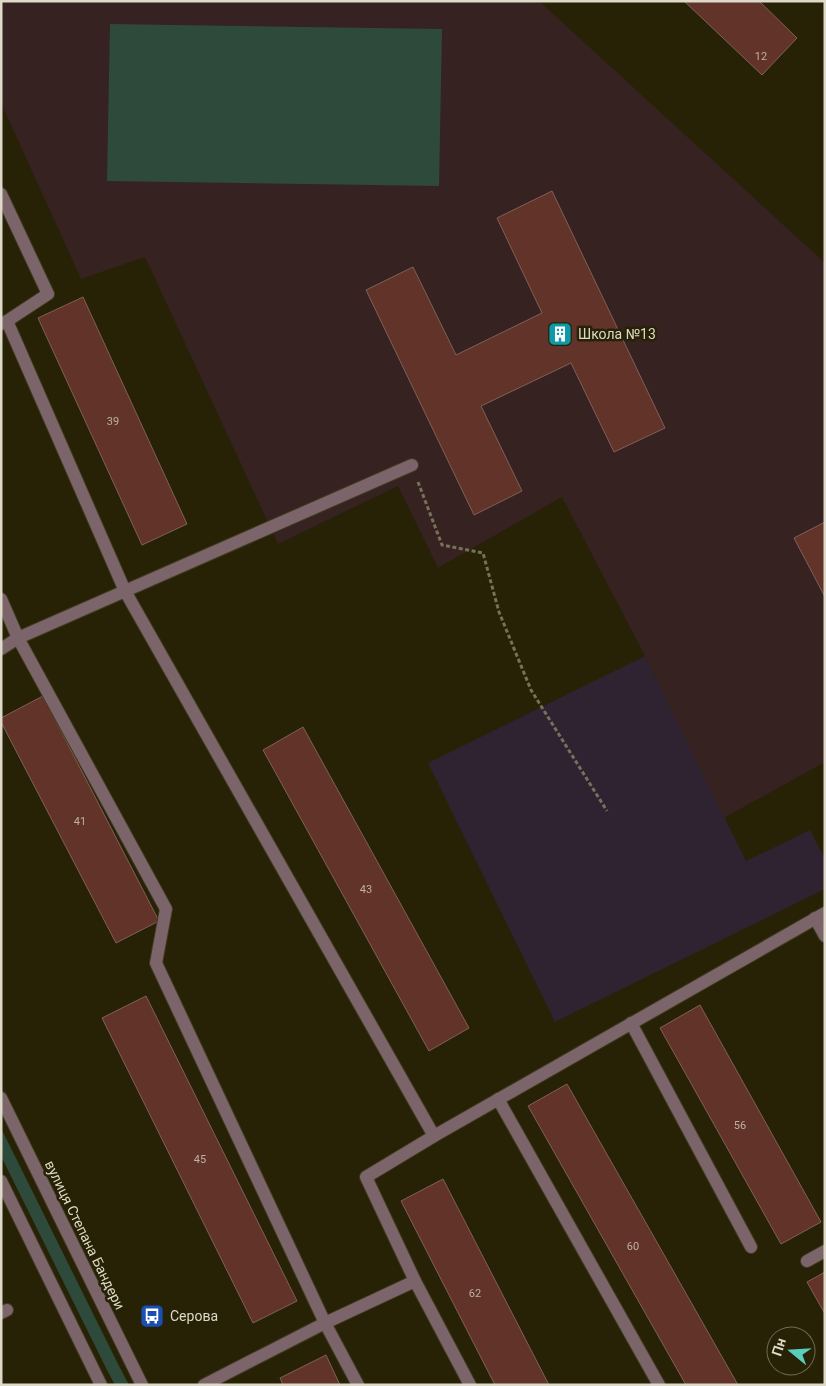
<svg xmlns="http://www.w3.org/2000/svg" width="826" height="1386" font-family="Roboto,sans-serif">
<rect width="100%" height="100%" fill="#272105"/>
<!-- industrial -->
<path fill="#2f2331" d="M645,656L746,861L810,830L825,859V889L555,1022L428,763Z"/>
<!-- education -->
<path fill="#352221" d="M1,1H539L825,263V762L724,818L645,656L562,497L438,568L398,486L278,544L145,257L81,279L1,103Z"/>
<!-- green -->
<g fill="#2e4a3b">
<path d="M110,24L442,29L439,186L107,181Z"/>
<path d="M1,1128L118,1364L129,1385H115L107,1370L1,1156Z"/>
</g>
<!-- building -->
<g fill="#613329" stroke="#806059">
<path d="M684,1H759L797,38L762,75Z"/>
<path d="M552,191L665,428L614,452L571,363L481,406L522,491L474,515L366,290L413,267L456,355L542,313L497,218Z"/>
<path d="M83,297L187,524L142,545L38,318Z"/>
<path d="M825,522V597L794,538Z"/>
<path d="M43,696L159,921L116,943L1,722V718Z"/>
<path d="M303,727L469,1028L429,1051L263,750Z"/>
<path d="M146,996L297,1301L253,1323L102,1018Z"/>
<path d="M700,1005L821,1222L781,1244L660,1028Z"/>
<path d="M567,1084L738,1385H686L528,1106Z"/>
<path d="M443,1179L549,1385H495L401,1201Z"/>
<path d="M825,1272V1314L807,1282Z"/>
<path d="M326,1355L340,1385H283L280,1378Z"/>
</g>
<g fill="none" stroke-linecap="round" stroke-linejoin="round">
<!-- minor casing -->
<g stroke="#413b21" stroke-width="14">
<g id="minor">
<path d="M1,194L48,294L7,321"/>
<path d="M1,324L7,321L125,591L434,1136"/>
<path d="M1,599L18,638L166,909L156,963L325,1323L358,1385"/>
<path d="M1,649L18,638L412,465"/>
<path d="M815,918L825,936"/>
<path d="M631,1023L751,1247"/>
<path d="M1,1098L142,1385"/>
<path d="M498,1099L659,1385"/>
<path d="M1,1181L101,1385"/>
<path d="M807,1261L825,1251"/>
<path d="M415,1281L470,1385"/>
<path d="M1,1313L7,1310"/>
<path d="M204,1385L325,1323L415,1281L366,1177L434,1136L825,913"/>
</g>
</g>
<!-- path -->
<path stroke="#76715a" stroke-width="3" stroke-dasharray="4 2.5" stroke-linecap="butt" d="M418,482L442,545L483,553L499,612L531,690L607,811"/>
<!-- minor -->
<use href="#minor" stroke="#7c656a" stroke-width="12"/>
</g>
<!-- icons -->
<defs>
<g id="building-square" transform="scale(1.25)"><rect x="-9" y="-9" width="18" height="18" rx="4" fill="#0f9aa8" stroke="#272105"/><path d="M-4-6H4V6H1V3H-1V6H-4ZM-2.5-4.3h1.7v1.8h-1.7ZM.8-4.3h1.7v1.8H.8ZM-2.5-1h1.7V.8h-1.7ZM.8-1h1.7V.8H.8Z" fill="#fff"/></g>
<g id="bus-square" transform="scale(1.25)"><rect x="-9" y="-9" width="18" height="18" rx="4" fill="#1a4fb4" stroke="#272105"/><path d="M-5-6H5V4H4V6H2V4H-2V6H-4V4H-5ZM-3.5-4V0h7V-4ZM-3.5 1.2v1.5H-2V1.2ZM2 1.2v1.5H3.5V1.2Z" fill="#fff"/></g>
</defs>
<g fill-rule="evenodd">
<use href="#building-square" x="560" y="334"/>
<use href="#bus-square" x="152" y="1316"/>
</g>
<g text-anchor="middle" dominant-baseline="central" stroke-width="5" stroke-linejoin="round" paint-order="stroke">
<!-- number labels -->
<g font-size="11" fill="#bfb0a2">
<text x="761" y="56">12</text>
<text x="113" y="421">39</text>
<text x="80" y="821">41</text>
<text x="366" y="889">43</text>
<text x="740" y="1125">56</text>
<text x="200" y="1159">45</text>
<text x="633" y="1246">60</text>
<text x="475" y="1293">62</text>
</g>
<!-- poi labels -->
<g font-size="14" fill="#dedaca" stroke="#272105" text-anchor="start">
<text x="578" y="334">Школа №13</text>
<text x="170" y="1316">Серова</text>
</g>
<!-- street labels -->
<g font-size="14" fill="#dedaca" stroke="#272105">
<text transform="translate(85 1235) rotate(64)">вулиця Степана Бандери</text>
</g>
</g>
<!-- border -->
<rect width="826" height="1386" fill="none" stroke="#dedaca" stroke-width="5"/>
<!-- north arrow -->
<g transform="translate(791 1351) rotate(288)"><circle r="24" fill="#272105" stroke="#706b54"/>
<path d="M0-4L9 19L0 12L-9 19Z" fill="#5acebd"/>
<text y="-8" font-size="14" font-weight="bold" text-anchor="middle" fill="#dedaca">Пн</text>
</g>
</svg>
